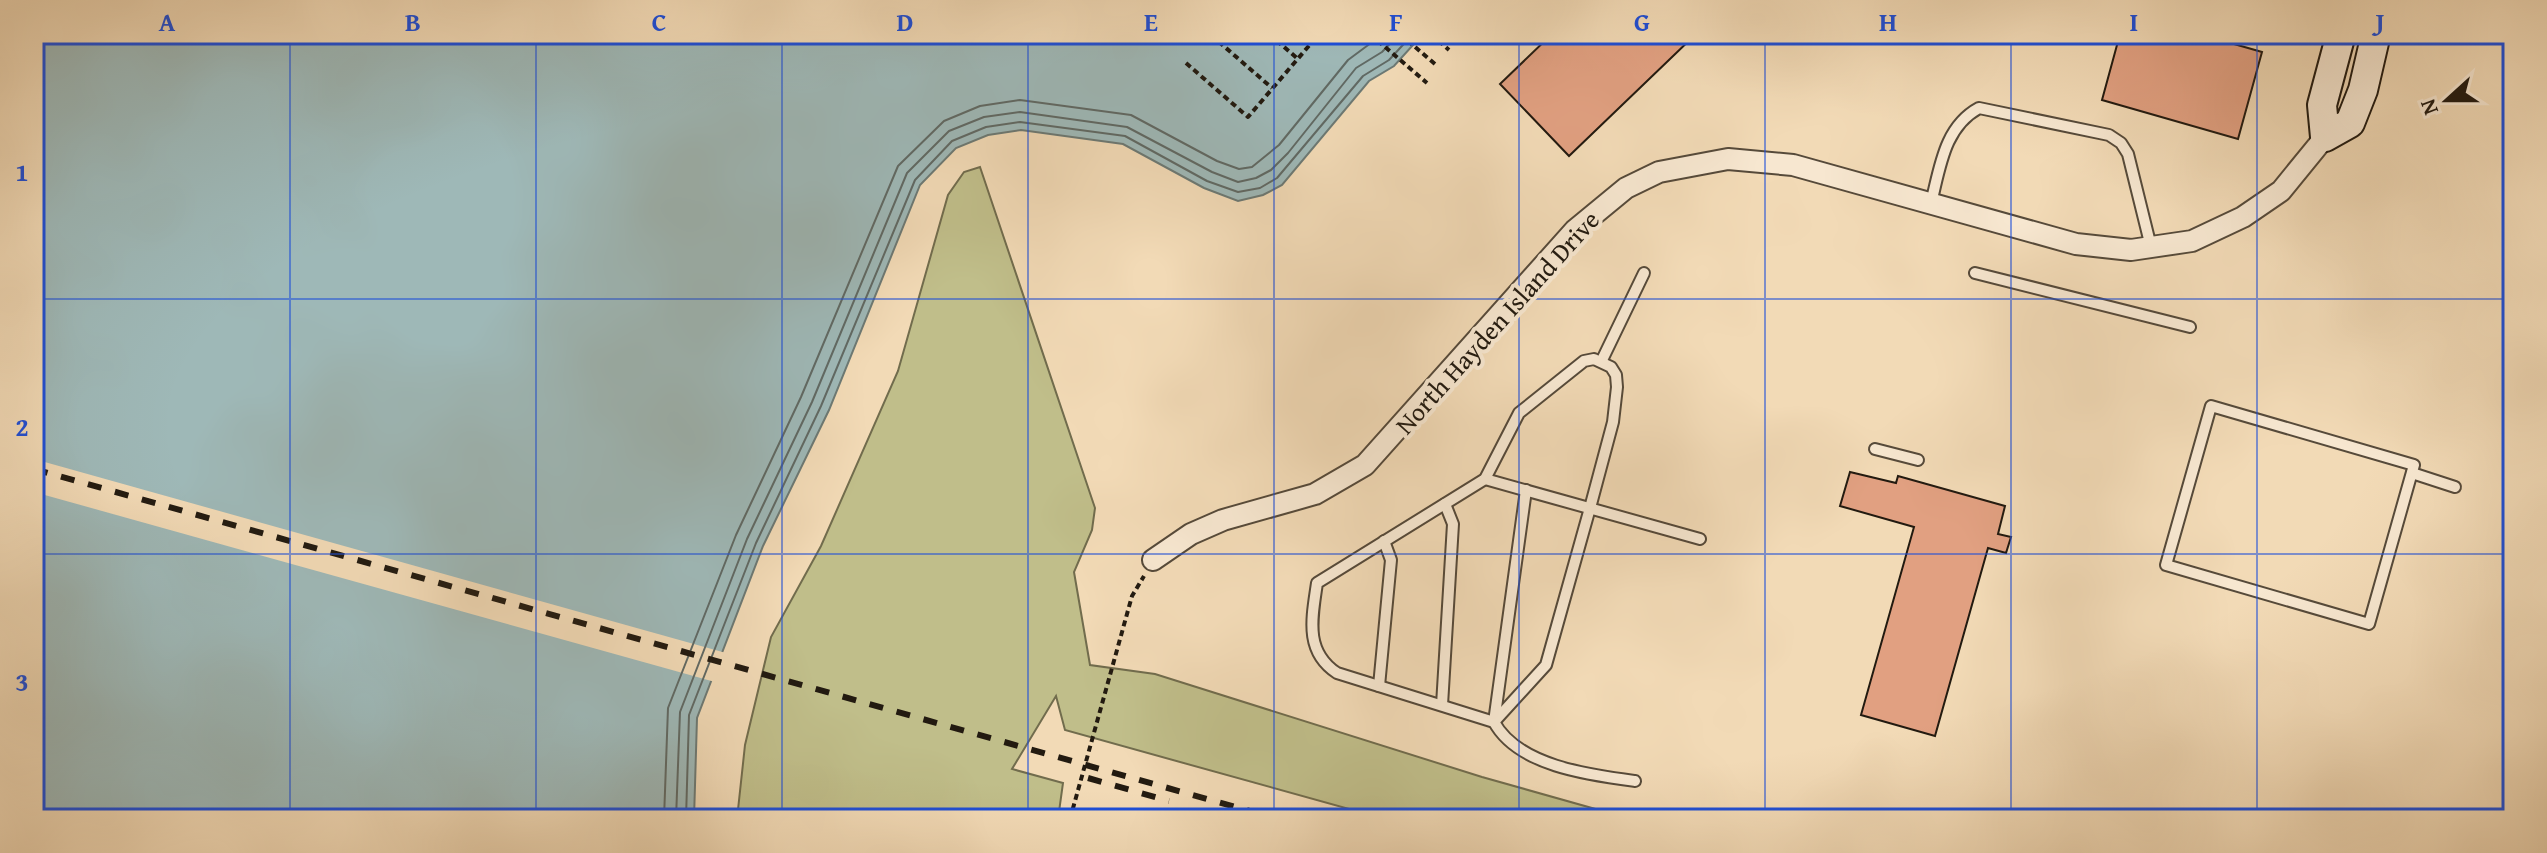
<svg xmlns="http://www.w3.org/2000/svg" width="2547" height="853" font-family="'Gentium Book Plus',serif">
<rect width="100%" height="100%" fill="#f2dab6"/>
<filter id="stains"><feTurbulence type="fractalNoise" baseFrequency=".0025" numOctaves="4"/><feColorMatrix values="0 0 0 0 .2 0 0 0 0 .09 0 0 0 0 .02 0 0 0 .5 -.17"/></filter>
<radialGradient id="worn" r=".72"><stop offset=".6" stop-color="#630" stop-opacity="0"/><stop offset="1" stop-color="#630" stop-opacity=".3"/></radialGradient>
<!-- green -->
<path fill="#c0be8a" stroke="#716c4d" stroke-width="2" d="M980,167L1095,508L1092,530L1074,572L1090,665L1155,674L1482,777L1631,819H1385L1065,730L1056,696L1012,769L1063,783L1058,819H737L745,745L771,637L821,546L898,371L948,195L964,172Z"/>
<!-- water -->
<path fill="#9eb8b7" stroke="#6c7974" stroke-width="2" d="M34,34H1423L1394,66L1369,81L1282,185L1263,195L1238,201L1204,188L1123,144L1021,130L988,135L956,148L920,185L829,410L763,546L697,718L694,819H34Z"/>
<!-- pier -->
<path fill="#f2dab6" d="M34,459L726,653L715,682L34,492Z"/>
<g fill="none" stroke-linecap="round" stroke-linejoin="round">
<!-- shore -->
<g stroke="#606964" stroke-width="2">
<path d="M664,819L668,708L736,535L801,397L898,166L944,121L980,106L1020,100L1131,115L1217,161L1239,169L1252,167L1279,145L1348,60L1383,34"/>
<path d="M676,819L680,712L747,539L812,402L907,173L949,131L984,117L1020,112L1127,127L1212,172L1238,182L1256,178L1271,170L1288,153L1356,68L1382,52L1399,34"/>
<path d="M686,819L689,715L756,543L821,406L915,180L952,141L986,127L1020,122L1125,136L1207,181L1238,192L1260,188L1277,178L1363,76L1389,60L1413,34"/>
</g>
</g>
<!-- building -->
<g fill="#e1a081" stroke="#221a10" stroke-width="2">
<path d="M1552,34H1696L1569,156L1500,84Z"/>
<path d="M2120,34H2199L2262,52L2238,139L2102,100Z"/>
<path d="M1850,472L1896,483L1898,476L2005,506L1998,534L2011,537L2006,553L1988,548L1935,736L1861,715L1914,527L1840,506Z"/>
</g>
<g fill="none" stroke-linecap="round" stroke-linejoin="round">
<!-- lane casing -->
<g stroke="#564a3a" stroke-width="14">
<g id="lane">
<path d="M1931,203C1940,168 1944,127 1979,108L2109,135L2121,143L2128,154L2151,247"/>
<path d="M1975,273L2190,327"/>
<path d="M1594,359L1611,367L1616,375L1617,387L1613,422L1590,508L1546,665L1494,722L1337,673C1304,651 1312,618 1317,583L1485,479L1519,413L1584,361Z"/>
<path d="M1602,360L1644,273"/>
<path d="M2211,406L2414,465L2369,624L2166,565Z"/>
<path d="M1875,449L1918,460"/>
<path d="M2412,473L2455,487"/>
<path d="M1485,479L1700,539"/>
<path d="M1526,490L1494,722C1518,766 1589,775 1635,781"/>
<path d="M1379,686L1391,560L1384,541"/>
<path d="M1442,705L1453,524L1445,504"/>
</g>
</g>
<!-- street casing -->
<g stroke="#564a3a" stroke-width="24">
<path id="street" d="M1153,560L1191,534L1223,520L1315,494L1365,465L1575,230L1626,188L1659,172L1728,159L1793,165L2076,244L2131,250L2192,241L2243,217L2281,191L2325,137"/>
</g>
<!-- secondary casing -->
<g stroke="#221a10" stroke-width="32">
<path id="secondary" d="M2341,34L2322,105L2325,137L2350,123L2363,90L2376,34"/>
</g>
<!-- path -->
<g stroke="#221a10" stroke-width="4" stroke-dasharray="6 4" stroke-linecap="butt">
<path d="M1269,34L1298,59"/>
<path d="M1370,34L1427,83"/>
<path d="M1400,34L1435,64"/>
<path d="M1431,34L1449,50"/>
<path d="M1211,35L1272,88"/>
<path d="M1186,63L1248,117L1319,34"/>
<path d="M1070,819L1132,596L1144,576"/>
</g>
<!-- lane -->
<use href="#lane" stroke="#f7e7d0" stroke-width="10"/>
<!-- street -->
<use href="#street" stroke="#f7e7d0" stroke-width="20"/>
<!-- secondary -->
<use href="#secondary" stroke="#f7e7d0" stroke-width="28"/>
<!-- rail -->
<g stroke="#221a10" stroke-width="6" stroke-dasharray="14 14" stroke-linecap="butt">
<path d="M34,469L1278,819"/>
<path d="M1088,778L1169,801"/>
</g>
</g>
<!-- grid -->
<path fill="none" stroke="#1d4ed8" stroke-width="2" stroke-opacity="0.55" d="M290,34V819M536,34V819M782,34V819M1028,34V819M1274,34V819M1519,34V819M1765,34V819M2011,34V819M2257,34V819M34,299H2513M34,554H2513"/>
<g text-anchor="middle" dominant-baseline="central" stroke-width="8" stroke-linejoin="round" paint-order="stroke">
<!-- street labels -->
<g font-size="26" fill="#221a10" stroke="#f7e7d0">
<text transform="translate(1497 322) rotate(-48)">North Hayden Island Drive</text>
</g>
</g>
<!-- margin -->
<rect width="2547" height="853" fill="none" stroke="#f2dab6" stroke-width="88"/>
<!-- north arrow -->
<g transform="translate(2447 100) rotate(249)" stroke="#f7e7d0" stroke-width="6" paint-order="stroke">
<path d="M0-6L14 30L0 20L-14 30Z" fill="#221a10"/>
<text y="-12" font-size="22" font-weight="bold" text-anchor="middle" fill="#221a10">N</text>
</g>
<rect x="44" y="44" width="2459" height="765" fill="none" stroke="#1d4ed8" stroke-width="3"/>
<g font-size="26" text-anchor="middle" font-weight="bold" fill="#1d4ed8">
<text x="167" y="31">A</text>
<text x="413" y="31">B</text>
<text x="659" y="31">C</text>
<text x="905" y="31">D</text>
<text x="1151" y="31">E</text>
<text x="1396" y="31">F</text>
<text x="1642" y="31">G</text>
<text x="1888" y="31">H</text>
<text x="2134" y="31">I</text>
<text x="2380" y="31">J</text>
<text x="22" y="181">1</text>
<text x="22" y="436">2</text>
<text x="22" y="691">3</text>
</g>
<rect width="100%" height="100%" filter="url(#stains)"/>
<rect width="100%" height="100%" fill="url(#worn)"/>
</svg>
